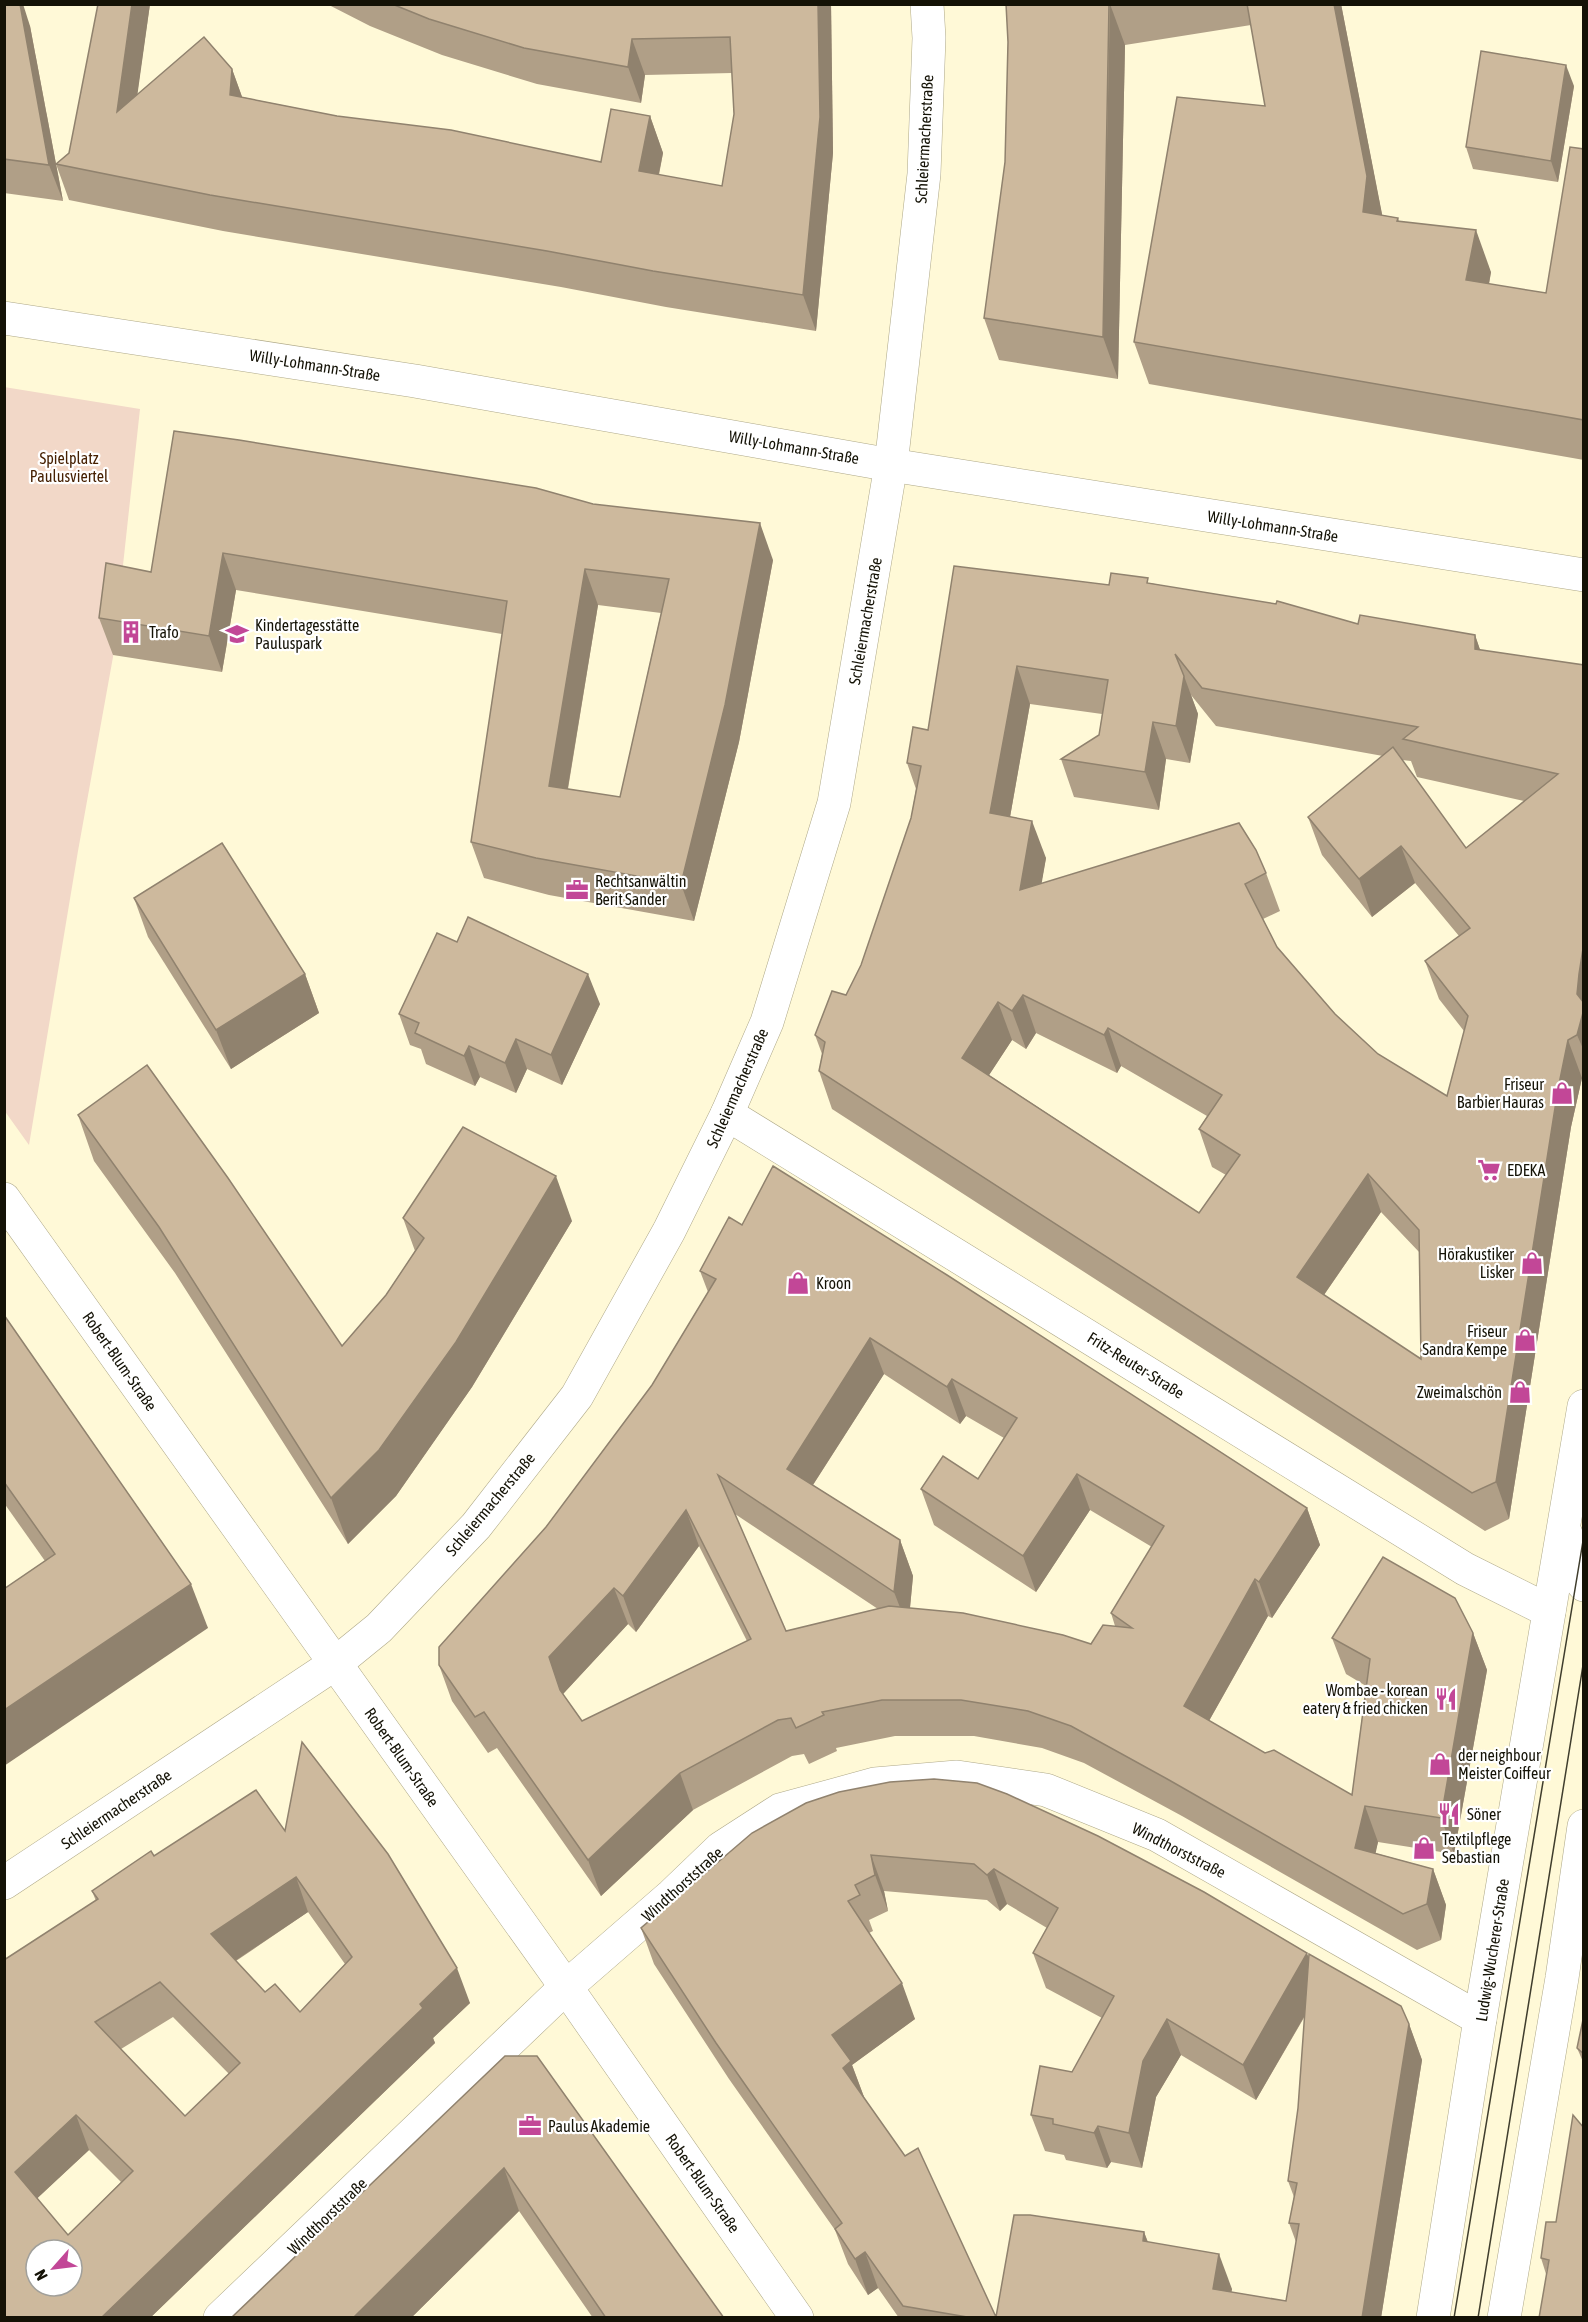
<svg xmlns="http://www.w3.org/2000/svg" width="1588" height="2322" font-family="'Asap Condensed',sans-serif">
<rect width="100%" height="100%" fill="#fff9d7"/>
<!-- green -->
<path fill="#f2d8c8" d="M4,387L140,409L113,657L78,851L29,1145L4,1110Z"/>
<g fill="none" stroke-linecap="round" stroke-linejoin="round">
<!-- minor casing -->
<g stroke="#aea888" stroke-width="34">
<g id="minor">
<path d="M4,318L415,381L891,465L1584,575"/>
<path d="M727,1114L1465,1569L1549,1611"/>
<path d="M4,1199L566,1987L797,2318"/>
<path d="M1566,1534L1576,1575L1584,1585"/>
<path d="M4,1883L336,1663L379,1628L476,1526L577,1396L669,1231L727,1114L767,1022L834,803L891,465L924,174L929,38L927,4"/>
<path d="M220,2318L566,1987L672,1895L721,1848L780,1810L875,1784L957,1777L1046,1790L1157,1835L1480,2019"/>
<path d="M1433,2318L1480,2019L1584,1406"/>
<path d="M1504,2318L1562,1978L1584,1826"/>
</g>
</g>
<!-- minor -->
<use href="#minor" stroke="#fff" stroke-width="33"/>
<!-- tram -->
<g stroke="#3f3d2d" stroke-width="1.5">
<path d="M1454,2318L1584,1535"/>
<path d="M1478,2318L1584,1659"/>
</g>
</g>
<!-- wall -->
<g fill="#b09f87" fill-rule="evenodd">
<path d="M4,4L30,26L63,201L4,193Z"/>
<path d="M150,4L137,94L232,69L242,97L337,116L601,162L650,116L663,153L659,175L722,186L734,114L732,73L645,75L641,103L537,84L442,55L370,26L327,4H831L833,153L816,331L666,307L561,287L223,231L69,200L56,164L69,153Z"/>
<path d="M1006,4H1341L1382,215L1398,218L1399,221L1491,272L1489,284L1546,293L1584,149V460L1149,384L1134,342L1265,106L1251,25L1125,45L1118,379L999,360L984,318L1005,162L1008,42Z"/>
<path d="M1574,86L1558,182L1473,169L1466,147Z"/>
<path d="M174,431L773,560L739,742L694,921L549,895L484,878L471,842L502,634L236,590L222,672L113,655L99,618L151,572ZM598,605L661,613L620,797L568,789Z"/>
<path d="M1150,583L1358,624L1475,635L1480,650L1584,665V1077L1582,1078L1571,1127L1509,1519L1485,1531L832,1109L819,1071L822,1054L815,1035L846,995L861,965L911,818L916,789L907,763L928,730L1109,585ZM1191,695L1216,726L1383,756L1308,817L1322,855L1372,917L1415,883L1459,936L1425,961L1439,999L1464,1031L1447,1096L1378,1054L1335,1014L1277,947L1263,919L1280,911L1266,873L1041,884L1046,858L1010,817L1030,704L1102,714L1099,735L1061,759L1074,797L1159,810L1166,759L1190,763L1198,714ZM1402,760L1411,761L1417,777L1524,801L1466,848ZM1036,1033L1117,1073L1121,1066L1207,1116L1199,1129L1212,1167L1226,1175L1199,1213L989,1075L1012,1040L1026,1049ZM1381,1212L1420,1253L1421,1359L1324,1295Z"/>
<path d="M134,898L305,974L319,1013L231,1069L148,937Z"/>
<path d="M457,942L600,1004L562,1085L527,1069L516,1093L480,1077L475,1086L426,1064L421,1049L410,1045L399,1014Z"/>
<path d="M78,1115L342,1346L386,1295L415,1251L403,1218L572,1221L472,1387L396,1496L348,1544L175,1273L94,1161Z"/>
<path d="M742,1225L1307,1508L1320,1545L1272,1618L1268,1616L1209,1721L1265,1753L1352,1795L1366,1686L1346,1674L1332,1638L1473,1633L1487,1670L1454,1854L1378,1842L1375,1853L1433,1869L1446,1905L1441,1940L1417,1950L1182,1816L1084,1763L1042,1748L974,1736H895L836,1748L837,1751L809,1764L804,1754L792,1756L693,1810L601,1896L497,1748L488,1753L452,1701L439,1665L546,1527L652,1385L708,1292L700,1271ZM884,1374L960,1424L966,1416L1004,1438L978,1479L921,1489L934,1525L1036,1592L1090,1510L1152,1547L1111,1613L1115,1626L1091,1644L910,1608L913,1576L900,1540L813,1485ZM735,1514L878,1609L786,1631ZM699,1546L747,1641L582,1721L563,1694L628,1624L636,1632Z"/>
<path d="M4,1315L208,1628L45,1561L4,1503Z"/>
<path d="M806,1803L1309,1958L1409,2024L1422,2060L1381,2318H899L878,2288L868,2295L848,2264L835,2230L729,2079L654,1964L641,1928ZM884,1891L987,1900L1000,1911L1007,1904L1047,1928L1033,1953L1046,1988L1102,2018L1072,2072L1031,2115L1045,2151L1064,2155L1066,2160L1107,2168L1111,2162L1142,2168L1156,2097L1181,2055L1256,2100L1305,2016L1298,2108L1288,2181L1294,2197L1289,2223L1296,2242L1286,2301L1231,2292L1232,2289L1148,2242L1144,2232L996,2317L864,2097L852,2065L915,2019L869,1933L873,1931L869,1920L888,1911Z"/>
<path d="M285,1831L470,2003L433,2038L435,2043L150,2318H4L96,1901L92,1891L154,1856ZM308,1912L345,1964L300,2012L265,1992L236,1961ZM173,2017L229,2074L185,2116L121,2049ZM89,2150L121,2182L68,2235L37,2198Z"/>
<path d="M1584,2015V2064L1577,2048Z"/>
<path d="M505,2056L724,2318H593L519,2211L411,2318Z"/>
<path d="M1556,2222L1546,2274L1541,2258Z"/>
</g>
<!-- shaded-wall -->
<g fill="#90826e">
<path d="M20,4H23L30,26L63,201L49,165Z"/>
<path d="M132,4H150L130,148L117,112Z"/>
<path d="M818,4H831L833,153L816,331L803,295Z"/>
<path d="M1110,4L1125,45L1118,379L1103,337Z"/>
<path d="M1334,4H1341L1383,219L1363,212Z"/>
<path d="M632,39L645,75L641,103L628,67Z"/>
<path d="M1566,65L1574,86L1558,182L1551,161Z"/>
<path d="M232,69L245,105L230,95Z"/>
<path d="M650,116L663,153L652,207L639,171Z"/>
<path d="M1476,230L1491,272L1482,322L1466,280Z"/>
<path d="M760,523L773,560L739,742L694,921L681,884Z"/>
<path d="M223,553L236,590L222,672L209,636Z"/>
<path d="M585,569L598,605L562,823L549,786Z"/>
<path d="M1475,635L1488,673L1475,649Z"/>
<path d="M1017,666L1030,704L1004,851L990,813Z"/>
<path d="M1184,676L1198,714L1190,763L1176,726Z"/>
<path d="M1153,722L1166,759L1159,810L1145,772Z"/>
<path d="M1032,821L1046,858L1034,928L1020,890Z"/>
<path d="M1401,846L1415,883L1372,917L1359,879Z"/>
<path d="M1584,942V1051L1577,1035V994L1579,974Z"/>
<path d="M305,974L319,1013L231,1069L216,1030Z"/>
<path d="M588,974L600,1004L562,1085L551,1055Z"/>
<path d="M1023,995L1036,1033L1026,1049L1012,1011Z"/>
<path d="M998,1002L1012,1040L976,1095L962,1058Z"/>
<path d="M1108,1028L1121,1066L1117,1073L1104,1035Z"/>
<path d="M516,1039L527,1069L516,1093L505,1063Z"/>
<path d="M1568,1040L1582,1078L1571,1127L1509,1519L1496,1482L1558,1089Z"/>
<path d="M469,1046L480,1077L475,1086L464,1056Z"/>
<path d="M1368,1174L1381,1212L1310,1315L1297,1277Z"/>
<path d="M556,1176L572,1221L472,1387L396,1496L348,1544L331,1498Z"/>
<path d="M870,1338L884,1374L800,1505L787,1469Z"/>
<path d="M952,1379L966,1416L960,1424L947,1387Z"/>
<path d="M1077,1474L1090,1510L1036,1592L1023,1556Z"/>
<path d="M1307,1508L1320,1545L1272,1618L1259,1582Z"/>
<path d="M686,1510L699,1546L636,1632L623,1596Z"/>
<path d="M900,1540L913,1576L908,1628L894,1592Z"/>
<path d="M1255,1579L1268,1616L1197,1742L1184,1706Z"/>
<path d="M191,1584L208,1628L4,1766V1710Z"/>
<path d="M614,1588L628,1624L563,1694L560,1690L549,1657Z"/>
<path d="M1473,1633L1487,1670L1454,1854L1441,1818Z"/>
<path d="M680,1773L693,1810L601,1896L588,1860Z"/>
<path d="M1365,1806L1378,1842L1369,1884L1355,1848Z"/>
<path d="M871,1855L884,1891L888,1911L875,1875Z"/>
<path d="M994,1869L1007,1904L1000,1911L987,1875Z"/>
<path d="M1433,1869L1446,1905L1441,1940L1427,1904Z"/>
<path d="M296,1877L308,1912L223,1969L211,1934Z"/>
<path d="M1307,1953L1320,1989L1256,2100L1243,2065Z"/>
<path d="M457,1968L470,2003L433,2038L435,2043L150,2318H101Z"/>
<path d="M902,1983L915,2019L852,2065L864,2097L856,2103L832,2035Z"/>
<path d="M1167,2019L1181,2055L1156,2097L1142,2168L1129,2133L1143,2061Z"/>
<path d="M1409,2024L1422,2060L1381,2318H1362Z"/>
<path d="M76,2115L89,2150L28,2207L15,2172Z"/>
<path d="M1098,2126L1111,2162L1107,2168L1094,2133Z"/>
<path d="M504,2168L519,2211L411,2318H353Z"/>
<path d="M1144,2232L1157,2268L1143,2241Z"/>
<path d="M865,2252L878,2288L868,2295L855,2259Z"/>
<path d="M1219,2254L1232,2289L1227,2318L1213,2289Z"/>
</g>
<!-- building -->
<g fill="#cdb99d" stroke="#90826e" stroke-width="1.5" fill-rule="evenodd">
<path d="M4,4H20L49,165L4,159Z"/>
<path d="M98,4H132L117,112L204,37L232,69L230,95L337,116L451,130L601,162L611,109L650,116L639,171L722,186L734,114L730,37L632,39L628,67L524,48L429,19L392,4H818L820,117L803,295L653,271L547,251L210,195L56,164L69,153Z"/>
<path d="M1006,4H1109L1103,337L984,318L1005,162L1008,42Z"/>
<path d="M1247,4H1334L1367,176L1363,212L1398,218L1397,221L1476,230L1466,280L1546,293L1570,147L1584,149V420L1134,342L1177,97L1265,106Z"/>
<path d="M1481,51L1566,65L1551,161L1466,147Z"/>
<path d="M174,431L239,440L536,488L593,504L760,523L725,705L681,884L536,858L471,842L507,601L223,553L209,636L99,618L106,563L151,572ZM585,569L669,579L620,797L549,786Z"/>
<path d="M954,566L1109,585L1111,573L1148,578L1147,583L1276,604L1277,601L1358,624L1360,615L1475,635V649L1584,665V942L1579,974L1577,994L1584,1003V1009L1577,1035L1568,1040L1558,1089L1496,1482L1472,1493L819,1071L825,1042L815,1035L832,991L846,995L861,965L911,818L921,766L907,763L913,727L928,730ZM1175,654L1202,688L1418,727L1403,739L1558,774L1466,848L1393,747L1308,817L1359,879L1401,846L1470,928L1425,961L1468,1016L1447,1096L1378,1054L1335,1014L1277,947L1245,884L1266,873L1256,850L1239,823L1020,890L1032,821L990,813L1017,666L1108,680L1099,735L1061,759L1145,772L1153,722L1176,726L1184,676ZM1023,995L1104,1035L1108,1028L1222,1095L1199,1129L1240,1155L1199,1213L962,1058L998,1002L1012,1011ZM1368,1174L1419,1230L1421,1359L1297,1277Z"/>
<path d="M222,843L305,974L216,1030L134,898Z"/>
<path d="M468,917L588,974L551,1055L516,1039L505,1063L469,1046L464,1056L415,1033L419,1023L399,1014L437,933L457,942Z"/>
<path d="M147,1065L228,1178L342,1346L386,1295L424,1238L403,1218L463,1127L556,1176L456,1342L379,1450L331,1498L159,1227L78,1115Z"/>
<path d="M773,1166L947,1275L1307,1508L1259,1582L1255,1579L1184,1706L1265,1753L1274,1750L1352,1795L1370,1659L1332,1638L1383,1557L1455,1598L1473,1633L1441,1818L1365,1806L1355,1848L1433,1869L1427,1904L1403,1914L1169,1780L1071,1726L1028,1711L961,1700H882L822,1712L824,1715L796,1728L791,1718L778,1720L680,1773L588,1860L484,1712L475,1717L439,1665V1647L546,1527L652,1385L716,1279L700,1271L729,1217L742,1225ZM870,1338L947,1387L952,1379L1017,1418L978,1479L943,1456L921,1489L1023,1556L1077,1474L1164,1526L1111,1613L1132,1628L1103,1625L1091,1644L1063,1635L963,1613L889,1606L786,1631L718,1475L894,1592L900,1540L787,1469ZM686,1510L751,1639L582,1721L560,1690L549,1657L614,1588L623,1596Z"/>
<path d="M4,1315L191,1584L4,1710V1589L55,1554L4,1482Z"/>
<path d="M302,1742L388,1854L457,1968L420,2004L423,2008L101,2318H4V1960L98,1899L92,1891L151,1851L154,1856L256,1790L285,1831ZM296,1877L352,1957L300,2012L275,1984L265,1992L211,1934ZM160,1982L240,2063L185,2116L95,2022ZM76,2115L133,2171L68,2235L15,2172ZM36,2250H72V2286H36Z"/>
<path d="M934,1779L977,1783L1007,1794L1098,1836L1204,1892L1307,1953L1243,2065L1167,2019L1143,2061L1129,2133L1098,2126L1094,2133L1053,2124V2119L1031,2115L1040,2066L1072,2072L1114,1996L1033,1953L1058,1908L994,1869L987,1875L974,1864L871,1855L875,1875L855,1885L860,1895L848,1901L902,1983L832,2035L851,2061L843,2068L905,2156L918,2148L996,2317L1014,2215H1030L1144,2232L1143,2241L1219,2254L1213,2289L1286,2301L1299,2224L1289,2223L1297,2183L1288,2181L1298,2108L1309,1954L1401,2006L1409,2024L1362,2318H973L903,2306L865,2252L855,2259L835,2229L842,2223L716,2043L641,1928L752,1833L806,1803L839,1792L890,1782Z"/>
<path d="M1584,2015V2054L1577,2048Z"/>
<path d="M505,2056H537L724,2318H606L504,2168L353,2318H231Z"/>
<path d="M1573,2115L1584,2128V2318H1539L1549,2260L1541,2258L1546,2222H1556Z"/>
</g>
<!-- icons -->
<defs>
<g id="building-bare" transform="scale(1.8)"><path d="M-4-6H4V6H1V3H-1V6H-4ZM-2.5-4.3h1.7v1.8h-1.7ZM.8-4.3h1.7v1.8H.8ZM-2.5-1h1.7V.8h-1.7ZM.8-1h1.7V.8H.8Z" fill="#c24797" stroke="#fff" stroke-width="2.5" paint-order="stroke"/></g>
<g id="school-bare" transform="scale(1.8)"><path d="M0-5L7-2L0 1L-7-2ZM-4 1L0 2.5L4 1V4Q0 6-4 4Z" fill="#c24797" stroke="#fff" stroke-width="2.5" paint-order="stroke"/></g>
<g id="office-bare" transform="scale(1.8)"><path d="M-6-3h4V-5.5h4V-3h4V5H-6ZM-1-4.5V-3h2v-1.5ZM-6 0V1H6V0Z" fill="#c24797" stroke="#fff" stroke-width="2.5" paint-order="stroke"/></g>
<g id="shop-bare" transform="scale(1.8)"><path d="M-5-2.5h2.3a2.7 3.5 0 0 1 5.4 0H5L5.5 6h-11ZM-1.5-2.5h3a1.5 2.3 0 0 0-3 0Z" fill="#c24797" stroke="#fff" stroke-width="2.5" paint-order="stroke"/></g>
<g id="supermarket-bare" transform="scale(1.8)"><path d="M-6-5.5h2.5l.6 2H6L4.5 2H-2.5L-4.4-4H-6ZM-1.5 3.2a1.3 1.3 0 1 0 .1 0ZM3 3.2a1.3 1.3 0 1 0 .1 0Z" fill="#c24797" stroke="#fff" stroke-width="2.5" paint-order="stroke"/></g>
<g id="restaurant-bare" transform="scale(1.8)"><path d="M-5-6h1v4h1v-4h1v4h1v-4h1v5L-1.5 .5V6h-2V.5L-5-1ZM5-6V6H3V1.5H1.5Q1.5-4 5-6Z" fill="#c24797" stroke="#fff" stroke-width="2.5" paint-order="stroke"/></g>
</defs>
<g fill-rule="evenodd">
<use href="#building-bare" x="131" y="632"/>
<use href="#school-bare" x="237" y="634"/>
<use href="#office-bare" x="577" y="890"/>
<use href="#shop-bare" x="1562" y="1093"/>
<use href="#supermarket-bare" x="1489" y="1170"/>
<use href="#shop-bare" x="1532" y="1263"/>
<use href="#shop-bare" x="798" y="1283"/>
<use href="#shop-bare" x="1525" y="1340"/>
<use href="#shop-bare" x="1520" y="1392"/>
<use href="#restaurant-bare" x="1446" y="1699"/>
<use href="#shop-bare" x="1440" y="1764"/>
<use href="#restaurant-bare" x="1449" y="1814"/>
<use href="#shop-bare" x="1424" y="1848"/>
<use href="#office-bare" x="530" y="2126"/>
</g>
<g text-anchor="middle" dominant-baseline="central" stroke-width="4.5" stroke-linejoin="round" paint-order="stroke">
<!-- street labels -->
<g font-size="16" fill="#141206" stroke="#fff">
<text transform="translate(924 139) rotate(-87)">Schleiermacherstraße</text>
<text transform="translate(315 365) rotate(9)">Willy-Lohmann-Straße</text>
<text transform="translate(794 447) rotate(10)">Willy-Lohmann-Straße</text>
<text transform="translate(1273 526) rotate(9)">Willy-Lohmann-Straße</text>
<text transform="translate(865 621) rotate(-80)">Schleiermacherstraße</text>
<text transform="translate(737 1088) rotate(-66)">Schleiermacherstraße</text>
<text transform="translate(120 1361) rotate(55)">Robert-Blum-Straße</text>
<text transform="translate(1136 1365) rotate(32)">Fritz-Reuter-Straße</text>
<text transform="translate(490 1504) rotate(-50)">Schleiermacherstraße</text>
<text transform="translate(402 1757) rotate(55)">Robert-Blum-Straße</text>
<text transform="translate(116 1809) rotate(-34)">Schleiermacherstraße</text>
<text transform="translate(1179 1850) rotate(27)">Windthorststraße</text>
<text transform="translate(682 1884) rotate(-42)">Windthorststraße</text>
<text transform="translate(1492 1950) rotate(-81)">Ludwig-Wucherer-Straße</text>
<text transform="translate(703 2183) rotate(55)">Robert-Blum-Straße</text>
<text transform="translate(327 2216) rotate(-44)">Windthorststraße</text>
</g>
<!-- park labels -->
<g font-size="16" fill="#462002" stroke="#fff">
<text x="69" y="458">Spielplatz<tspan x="69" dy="18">Paulusviertel</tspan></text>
</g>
<!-- poi labels -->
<g font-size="16" fill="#141206" stroke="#fff" text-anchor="start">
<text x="255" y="625">Kindertagesstätte<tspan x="255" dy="18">Pauluspark</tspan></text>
<text x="149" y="632">Trafo</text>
<text x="595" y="881">Rechtsanwältin<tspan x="595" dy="18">Berit Sander</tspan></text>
<text x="1544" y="1084" text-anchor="end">Friseur<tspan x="1544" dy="18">Barbier Hauras</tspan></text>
<text x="1507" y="1170">EDEKA</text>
<text x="1514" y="1254" text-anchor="end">Hörakustiker<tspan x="1514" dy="18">Lisker</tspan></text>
<text x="816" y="1283">Kroon</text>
<text x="1507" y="1331" text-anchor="end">Friseur<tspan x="1507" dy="18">Sandra Kempe</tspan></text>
<text x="1502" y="1392" text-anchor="end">Zweimalschön</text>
<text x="1428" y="1690" text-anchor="end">Wombae - korean<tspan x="1428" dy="18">eatery &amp; fried chicken</tspan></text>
<text x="1458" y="1755">der neighbour<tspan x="1458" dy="18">Meister Coiffeur</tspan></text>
<text x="1467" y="1814">Söner</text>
<text x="1442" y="1839">Textilpflege<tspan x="1442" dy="18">Sebastian</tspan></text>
<text x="548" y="2126">Paulus Akademie</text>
</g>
</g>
<!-- border -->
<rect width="1588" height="2322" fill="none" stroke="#141206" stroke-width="12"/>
<!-- north arrow -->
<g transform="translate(54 2268) rotate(242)"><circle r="28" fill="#ffffff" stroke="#a1a09b" stroke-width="1.5"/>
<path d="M0-4.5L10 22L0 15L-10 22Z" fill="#c24797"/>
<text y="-9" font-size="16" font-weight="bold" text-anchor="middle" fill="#141206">N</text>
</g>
</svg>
